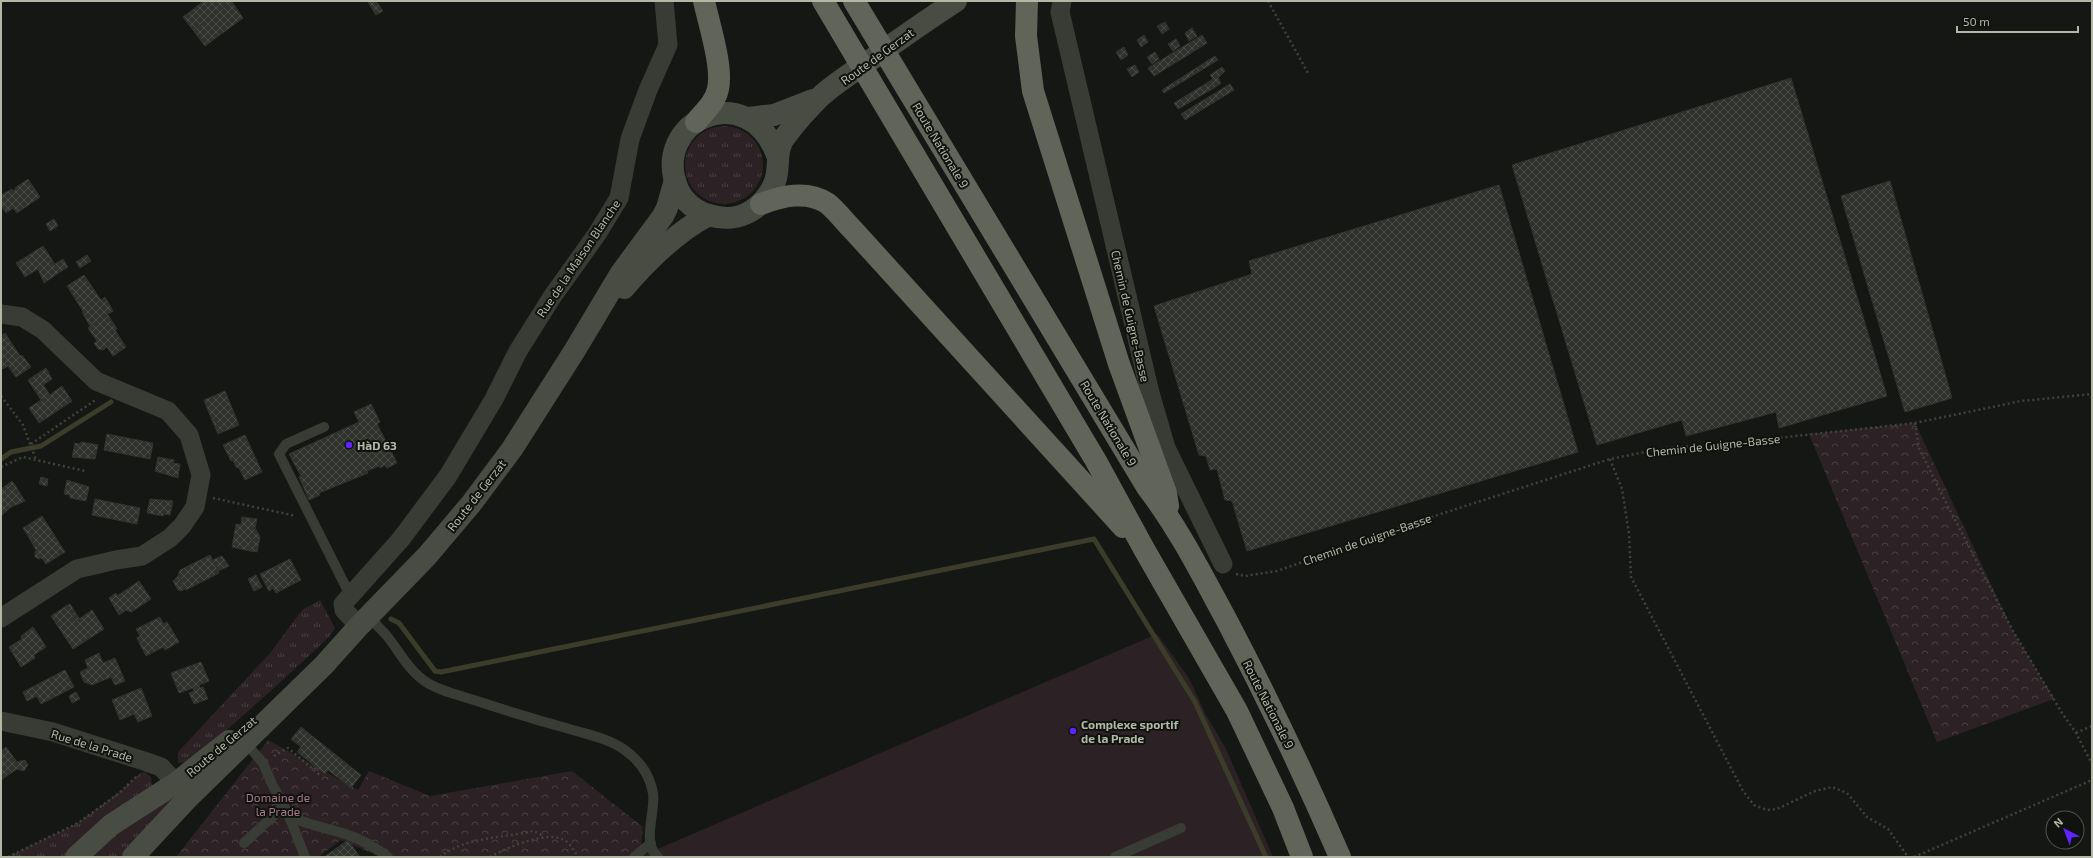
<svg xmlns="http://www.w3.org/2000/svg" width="2093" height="858" font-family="'Exo 2',sans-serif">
<defs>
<pattern id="grass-tufts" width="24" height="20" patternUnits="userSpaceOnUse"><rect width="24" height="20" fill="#2c2225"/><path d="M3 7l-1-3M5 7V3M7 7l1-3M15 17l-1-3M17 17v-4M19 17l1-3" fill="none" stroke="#484042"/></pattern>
<pattern id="forest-crowns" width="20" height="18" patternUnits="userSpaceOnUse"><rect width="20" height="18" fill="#2c2225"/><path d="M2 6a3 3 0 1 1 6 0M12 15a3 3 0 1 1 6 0" fill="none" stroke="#484042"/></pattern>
<pattern id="building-cross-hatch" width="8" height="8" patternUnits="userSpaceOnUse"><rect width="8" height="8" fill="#2e312c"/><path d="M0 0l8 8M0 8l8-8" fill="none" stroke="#4a4d48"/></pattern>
</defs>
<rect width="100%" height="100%" fill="#151714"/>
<!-- grass -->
<g fill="url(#grass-tufts)">
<circle cx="724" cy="165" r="39"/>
<path d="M320,600L335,628L329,637L285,678L192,761L178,763V752L271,652L302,610Z"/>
<path d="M145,772L151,777L152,791L69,857H7L76,824L121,791L139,774Z"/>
<path d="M183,786L125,857H88L118,832Z"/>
</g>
<!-- forest -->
<g fill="url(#forest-crowns)">
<path d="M1915,423L2013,631L2054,699L1937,742L1809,434Z"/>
<path d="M268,740L358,790L369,771L430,796L572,771L643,827L640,857H381L341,840L318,857H176Z"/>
</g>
<!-- pitch -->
<path fill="#2c2225" d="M1157,634L1189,678L1205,713L1226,749L1273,857H639Z"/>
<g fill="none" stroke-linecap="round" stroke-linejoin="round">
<!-- stream -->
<g stroke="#3b3c29" stroke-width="5">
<path d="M1,459L11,452L41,446L111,402"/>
<path d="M391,619L399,623L435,671L441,672L1094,539L1195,702L1266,857"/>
</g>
</g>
<!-- building -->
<g fill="url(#building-cross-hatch)" stroke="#30332e">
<path d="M204,1L232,2L193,30L183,17Z"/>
<path d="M376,1L383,11L376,15L368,2Z"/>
<path d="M232,2L243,18L205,46L193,30Z"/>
<path d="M1165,22L1169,29L1162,34L1157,26Z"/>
<path d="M1192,28L1197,36L1189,41L1185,33Z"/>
<path d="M1144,35L1148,42L1141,47L1137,40Z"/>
<path d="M1202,35L1207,43L1154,76L1148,68Z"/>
<path d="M1176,39L1180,46L1173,51L1168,44Z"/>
<path d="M1124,47L1128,55L1121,60L1116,52Z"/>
<path d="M1155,52L1159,59L1152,64L1147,57Z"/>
<path d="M1215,56L1218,60L1164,93L1162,90Z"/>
<path d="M1135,65L1139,72L1132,77L1127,69Z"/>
<path d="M1222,67L1225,71L1218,78L1221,83L1214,88L1210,81L1213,79L1210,75Z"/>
<path d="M1791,78L1887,396L1779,428L1776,412L1686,436L1682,420L1597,445L1512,165Z"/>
<path d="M1210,81L1214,88L1178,109L1174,103Z"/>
<path d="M1230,84L1234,90L1185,120L1181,114Z"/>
<path d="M28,179L40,197L17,213L13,208L6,213L1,205V195L12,189L13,191L16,189L15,188Z"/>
<path d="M1890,181L1952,398L1905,412L1841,196Z"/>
<path d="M1499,185L1578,452L1247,551L1232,501L1225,500L1217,469L1210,470L1206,456L1199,455L1154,306L1252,274L1249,261Z"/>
<path d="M54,219L58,226L50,231L46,224Z"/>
<path d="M43,246L60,272L44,283L38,269L25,277L16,263Z"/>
<path d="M87,255L91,261L80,268L76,262Z"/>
<path d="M63,259L68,267L60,272L55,264Z"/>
<path d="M84,275L101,300L105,297L113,311L90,326L82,312L83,311L67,286Z"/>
<path d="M108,315L117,329L115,330L126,347L113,356L107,347L103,350L98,349L94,343L97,341L88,328Z"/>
<path d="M5,333L20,356L22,355L31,367L16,377L8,366L3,369L1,367V336Z"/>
<path d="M46,368L52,379L43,385L50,395L59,388L69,403L39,423L29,408L41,400L28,380Z"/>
<path d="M62,386L72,401L69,403L59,388Z"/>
<path d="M225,391L239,425L220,433L213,414L210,415L204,400Z"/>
<path d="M371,404L380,422L377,424L397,463L387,468L385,465L380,468L379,466L367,471L368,473L319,493L320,495L309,500L299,477L301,476L289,454L359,422L354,412Z"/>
<path d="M213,414L220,433L218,434L210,415Z"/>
<path d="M107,434L153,443L150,459L104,450Z"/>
<path d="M245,435L262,472L245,480L239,468L236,467L233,460L231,461L223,445Z"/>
<path d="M81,442L98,445L95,459L72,457L75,443L81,444Z"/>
<path d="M158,457L174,460L173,463L180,464L178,478L155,471Z"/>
<path d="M41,477L48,479L47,486L39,484Z"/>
<path d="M67,480L89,487L86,501L70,498V495L64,494Z"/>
<path d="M12,481L15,485L7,490L4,487Z"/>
<path d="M15,485L25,501L11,507L1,516V489L4,487L7,490Z"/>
<path d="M95,499L140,508L137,524L92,515Z"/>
<path d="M150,499L173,501L170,515L164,514L163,516L147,513Z"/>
<path d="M42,516L65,552L46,564L42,558L39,559L35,557V552L39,548L31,535L28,536L23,528Z"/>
<path d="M242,517L257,519L250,551L232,547L236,524L241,525Z"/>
<path d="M255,528L260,537L257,552L250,551Z"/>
<path d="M31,535L39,548L36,550L28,536Z"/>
<path d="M210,555L219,573L186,590L178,575L180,570Z"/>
<path d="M222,556L229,566L218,571L213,560Z"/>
<path d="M290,559L301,580L276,593L273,588L269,591L260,574Z"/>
<path d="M256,575L262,587L254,591L248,579Z"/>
<path d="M178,576L185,589L181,591L178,590L173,581Z"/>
<path d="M139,581L151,599L131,612L126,610L119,615L109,598L116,593L117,596Z"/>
<path d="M70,604L79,618L76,621L66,606Z"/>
<path d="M66,606L76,621L92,610L104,629L73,649L51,616Z"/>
<path d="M160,617L163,624L167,622L179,642L165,650L163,647L146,656L137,638L140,636L136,629Z"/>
<path d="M33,627L46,647L34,655L35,658L21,667L9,647L22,639L21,636Z"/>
<path d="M99,653L103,663L115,658L125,681L115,685L111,677L92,685L84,682L80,672L88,668L85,660Z"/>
<path d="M201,662L209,681L199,685L200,688L203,687L208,699L194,704L189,693L194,691L193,688L179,693L171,673Z"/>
<path d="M65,670L74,687L41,704L37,696L27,701L23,692Z"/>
<path d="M141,688L152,716L138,722L134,714L120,720L112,700Z"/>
<path d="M76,692L80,699L72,703L69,696Z"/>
<path d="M301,727L361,775L351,788L328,770L325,774L297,752L301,747L291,739Z"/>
<path d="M6,747L17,762L25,760L28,765L24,771L17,769L1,780V751Z"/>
<path d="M348,840L360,857H324Z"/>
</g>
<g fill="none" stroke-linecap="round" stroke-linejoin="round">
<!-- path -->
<g stroke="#40433b" stroke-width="2.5" stroke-dasharray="2 3" stroke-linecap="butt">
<path d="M1268,1L1308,73"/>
<path d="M1,396L23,425L36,460"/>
<path d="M1915,423L1919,448L1942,495L2013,631L2062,713L2076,733L2092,764"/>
<path d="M31,444L97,399"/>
<path d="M1610,459L1622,489L1629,534L1631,577L1743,791L1754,805L1767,810L1777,809L1815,791L1832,787L1847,793L1867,817L1888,829L1908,857"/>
<path d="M1,467L23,457L85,471"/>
<path d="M213,498L296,516"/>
<path d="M1236,574L1245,576L1277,571L1407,525L1610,459L1665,448L1723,444L1915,423L2021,401L2092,394"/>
<path d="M2076,733L2092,726"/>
<path d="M274,756L288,748L321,776"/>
<path d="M8,857L78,823L118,794L136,777"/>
<path d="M440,857C464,837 503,838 533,831L540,834L543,838"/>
<path d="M490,857C507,848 546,830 564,840C571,844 574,851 578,857"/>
<path d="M1914,857L2092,780"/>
</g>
<!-- service -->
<g stroke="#393c35" stroke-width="10">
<path d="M324,427L286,444L279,454L350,595"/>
<path d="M369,616C374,623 381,629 387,636C399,651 409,671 426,682C440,691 458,695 474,700C507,711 540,721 573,730C593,736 615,740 631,755C643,765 650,777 653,793C656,812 641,843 658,857"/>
<path d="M244,741L263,763L272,784L289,816L305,857"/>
<path d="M289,816C309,826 330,828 351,836C365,841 377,849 388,857"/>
<path d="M244,843L284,806"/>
<path d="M634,857L651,843"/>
<path d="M1115,857L1181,828"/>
</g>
<!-- minor -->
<g stroke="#393c35" stroke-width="19">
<path d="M1062,1L1060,12L1150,393L1166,448L1223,564"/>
<path d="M1,314L22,317L43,330L96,381L168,411L189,435L201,475L195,507L182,526L170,538L142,556L116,560L77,569L1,618"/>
<path d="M359,626L344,610L343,604L401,539L448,476L494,399L518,351L552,297L597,234L619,198L630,139L648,90L668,45L664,1"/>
<path d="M1,721L53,732L144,761L161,767L176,783"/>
</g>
<!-- secondary -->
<g stroke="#494c43" stroke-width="22">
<path d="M749,118L774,115L813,100"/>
<path d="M777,155C748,76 649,121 678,189C690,215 727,226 751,211C764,203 775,188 777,173C779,157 776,147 788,133C798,120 809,108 820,97C837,81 860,68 879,54C904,36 930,18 956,1"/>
<path d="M624,288C648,260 676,232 709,215"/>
<path d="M76,857L111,825L176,783L229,741"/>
<path d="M133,857L187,799L324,665L359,626L427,556L471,504L512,449L575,350L621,273L663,216L667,208L675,180"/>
</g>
<!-- trunk -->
<g stroke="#606459" stroke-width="22">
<path d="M823,1L1096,461L1144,549L1237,711L1283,808L1302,857"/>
<path d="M854,1L1147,487C1179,529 1201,573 1226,619C1267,697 1305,776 1340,857"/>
<path d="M1027,1L1026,36L1033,91L1119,364L1166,493L1168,506"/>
<path d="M696,122C704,112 715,103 718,89C723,67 709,24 704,1"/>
<path d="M761,204C782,196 806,190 827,203C836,210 845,222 853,230L1123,527"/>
</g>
</g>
<!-- markers -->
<g fill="#5e24ff" stroke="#10120f" stroke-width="1.5">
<circle cx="349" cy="445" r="4"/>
<circle cx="1073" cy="731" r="4"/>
</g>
<g text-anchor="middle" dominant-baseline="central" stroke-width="4" stroke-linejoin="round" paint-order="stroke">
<!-- street labels -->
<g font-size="12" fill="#b2b8a5" stroke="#10120f">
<text transform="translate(877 56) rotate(-36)">Route de Gerzat</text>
<text transform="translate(941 145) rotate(59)">Route Nationale 9</text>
<text transform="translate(578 258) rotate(-56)">Rue de la Maison Blanche</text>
<text transform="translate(1131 316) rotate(77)">Chemin de Guigne-Basse</text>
<text transform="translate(1109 423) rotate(59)">Route Nationale 9</text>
<text transform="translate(1713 445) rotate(-6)">Chemin de Guigne-Basse</text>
<text transform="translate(476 495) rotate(-52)">Route de Gerzat</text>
<text transform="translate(1367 539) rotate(-19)">Chemin de Guigne-Basse</text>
<text transform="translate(1269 704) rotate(63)">Route Nationale 9</text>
<text transform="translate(92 745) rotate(17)">Rue de la Prade</text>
<text transform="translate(221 746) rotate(-40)">Route de Gerzat</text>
</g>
<!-- poi labels -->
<g font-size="12" font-weight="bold" fill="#b2b8a5" stroke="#10120f" text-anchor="start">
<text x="357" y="445">HàD 63</text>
<text x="1081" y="724">Complexe sportif<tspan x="1081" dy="14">de la Prade</tspan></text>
</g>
<!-- park labels -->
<g font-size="12" fill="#a57a89" stroke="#10120f">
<text x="278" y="797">Domaine de<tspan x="278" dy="14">la Prade</tspan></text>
</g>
</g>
<!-- border -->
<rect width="2093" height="858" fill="none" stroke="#b2b8a5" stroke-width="4"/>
<!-- north arrow -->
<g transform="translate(2065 830) rotate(318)"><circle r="19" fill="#10120f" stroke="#51544b"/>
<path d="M0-3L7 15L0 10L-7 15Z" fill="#5e24ff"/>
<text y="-6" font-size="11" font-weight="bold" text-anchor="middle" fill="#b2b8a5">N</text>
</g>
<!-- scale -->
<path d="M1957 26v6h121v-6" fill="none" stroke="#b2b8a5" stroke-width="2"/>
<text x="1963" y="26" font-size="12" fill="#b2b8a5" stroke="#10120f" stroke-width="3" paint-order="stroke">50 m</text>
</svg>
